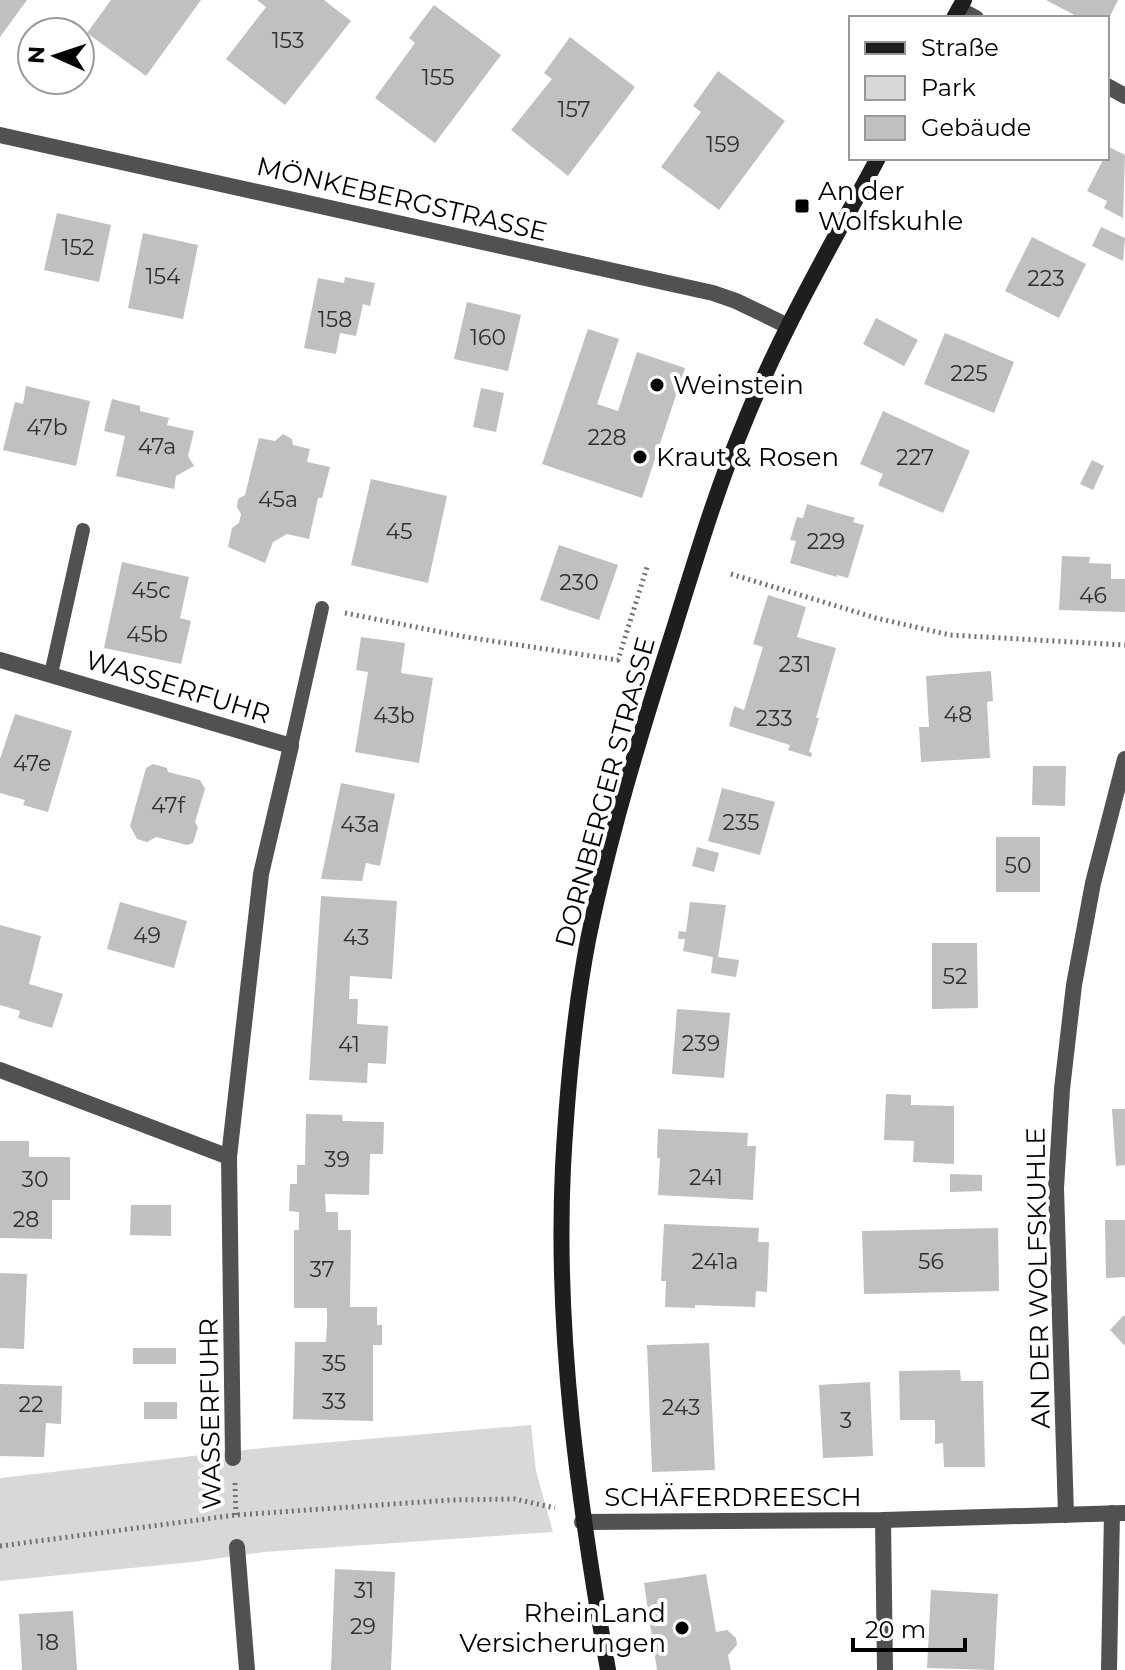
<svg xmlns="http://www.w3.org/2000/svg" width="1125" height="1670" font-family="Montserrat,sans-serif">
<rect width="100%" height="100%" fill="#fff"/>
<!-- green -->
<path fill="#d8d8d8" d="M531,1425L536,1471L553,1532L264,1552L192,1562L0,1581V1478L263,1448Z"/>
<!-- building -->
<g fill="#c0c0c0">
<path d="M0,0H27L0,37Z"/>
<path d="M111,0H201L146,76L87,33Z"/>
<path d="M257,0H324L351,21L285,105L226,59L266,7Z"/>
<path d="M1046,0H1118L1109,18H1080Z"/>
<path d="M434,5L501,55L435,143L375,98L415,43L409,38Z"/>
<path d="M570,37L635,87L568,176L511,130L552,79L544,73Z"/>
<path d="M718,71L785,121L719,210L661,167L701,112L693,106Z"/>
<path d="M1109,147L1125,155L1123,218L1104,208L1107,201L1087,191L1104,158H1107Z"/>
<path d="M57,213L111,225L99,282L44,270Z"/>
<path d="M1101,227L1125,238L1123,261L1092,246Z"/>
<path d="M143,233L198,245L183,319L128,308Z"/>
<path d="M1032,237L1086,264L1059,318L1005,291Z"/>
<path d="M345,277L375,283L370,306L363,304L356,336L340,333L336,354L304,348L318,278L344,283Z"/>
<path d="M467,302L521,315L508,371L454,359Z"/>
<path d="M876,318L918,340L904,366L863,344Z"/>
<path d="M588,329L619,339L597,404L618,411L637,352L685,368L642,498L542,464Z"/>
<path d="M945,333L1014,362L994,413L924,384Z"/>
<path d="M26,386L90,401L76,466L3,450L15,402L23,404Z"/>
<path d="M481,388L504,393L496,432L473,427Z"/>
<path d="M112,399L140,406V411L169,418L167,425L194,431L188,456L194,466L176,476L174,489L116,476L125,436L104,431Z"/>
<path d="M883,411L970,451L943,513L878,485L883,474L860,464Z"/>
<path d="M283,434L292,439L293,445L310,449L307,462L330,467L322,498H318L309,539L287,534L273,542L265,563L228,547L232,528L239,523L241,514L237,507L238,499L245,495L259,438L275,441Z"/>
<path d="M1092,460L1104,466L1093,490L1080,484Z"/>
<path d="M371,479L447,496L428,583L351,565Z"/>
<path d="M807,504L855,518L853,522L864,525L848,578L837,575V577L790,563L796,541L790,540L797,517L803,518Z"/>
<path d="M559,545L618,565L599,620L540,600Z"/>
<path d="M1062,556L1090,557L1089,563L1111,564V579H1125V612L1059,610Z"/>
<path d="M122,562L189,577L180,618L191,621L181,664L104,648Z"/>
<path d="M768,595L806,607L797,637L836,648L816,718H819L809,752L812,753L811,757L788,750L790,745L729,726L734,706L744,710L763,647L753,644Z"/>
<path d="M361,637L405,643L401,673L433,678L419,763L355,752L368,672L356,670Z"/>
<path d="M991,671L993,701L987,702L990,758L921,762L919,727H929L926,676Z"/>
<path d="M15,714L72,731L48,812L23,805L25,800L0,793V759Z"/>
<path d="M153,764L167,768L168,772L200,780L205,789L195,822L198,827L193,843L187,845L156,837L147,842L137,839L130,826L146,768Z"/>
<path d="M1033,766H1066L1065,806L1032,805Z"/>
<path d="M341,783L395,794L380,866L366,863L362,881L321,879Z"/>
<path d="M722,788L775,802L760,855L708,841Z"/>
<rect x="996" y="837" width="44" height="55"/>
<path d="M697,847L719,853L714,872L692,866Z"/>
<path d="M321,896L397,901L392,979L350,976L349,999H358L357,1024L388,1026L386,1064L368,1063L367,1083L309,1080Z"/>
<path d="M120,902L187,921L174,968L107,949Z"/>
<path d="M690,902L726,905L718,957L739,960L736,977L711,973L713,957L683,951L685,939H678L679,931L686,932Z"/>
<path d="M0,925L41,936L29,984L63,994L52,1028L18,1018L20,1011L0,1005Z"/>
<path d="M932,943H977L978,1008L932,1009Z"/>
<path d="M677,1009L730,1013L724,1078L672,1074Z"/>
<path d="M886,1094L911,1095V1105L954,1106V1164L913,1162L914,1141L884,1140Z"/>
<path d="M1112,1109H1125V1165L1116,1166Z"/>
<path d="M306,1114L342,1115L343,1121L384,1122L383,1154H370L369,1195L325,1194L326,1212H338V1230H351L350,1307H377V1325H382V1345H373V1421L293,1419L295,1342H326L327,1326V1308H294V1230H299V1212L289,1211L290,1184H297V1165H305Z"/>
<path d="M658,1129L748,1133L747,1146H756L753,1200L658,1195L660,1158H657Z"/>
<path d="M0,1141H29V1157H70V1200H52V1239L0,1238Z"/>
<path d="M950,1174L982,1175V1191L950,1192Z"/>
<path d="M131,1205H171V1236L130,1235Z"/>
<path d="M1105,1220H1125V1277L1106,1278Z"/>
<path d="M664,1224L759,1228L758,1242H769L767,1292L756,1291L755,1307L695,1305V1308L665,1307L666,1281H661Z"/>
<path d="M998,1228L999,1291L864,1294L862,1231Z"/>
<path d="M0,1273L27,1274L24,1349L0,1348Z"/>
<path d="M1123,1316H1125V1346L1110,1330Z"/>
<path d="M709,1343L715,1470L652,1472L647,1345Z"/>
<rect x="133" y="1348" width="43" height="16"/>
<path d="M960,1370L961,1381H983L985,1467H944L943,1443L935,1444V1420H900L899,1371Z"/>
<path d="M870,1382L873,1456L823,1458L819,1385Z"/>
<path d="M0,1384L62,1386L61,1424L46,1423L44,1457L0,1456Z"/>
<rect x="144" y="1402" width="33" height="17"/>
<path d="M335,1569L395,1572L391,1670H331Z"/>
<path d="M706,1574L716,1632L727,1630L736,1638L737,1645L728,1655L731,1670H657L644,1583Z"/>
<path d="M931,1590L998,1594L994,1670L927,1668Z"/>
<path d="M73,1611L77,1670H22L19,1614Z"/>
</g>
<g fill="none" stroke-linecap="round" stroke-linejoin="round">
<!-- path -->
<g stroke="#737373" stroke-width="5" stroke-dasharray="2 4" stroke-linecap="butt">
<path d="M731,574L876,618L950,635L1125,645"/>
<path d="M345,613L466,637L618,660L647,567"/>
<path d="M235,1483L236,1517"/>
<path d="M0,1546L236,1515L451,1500L515,1499L555,1508"/>
</g>
<!-- service -->
<g stroke="#515151" stroke-width="14">
<path d="M51,674L83,530"/>
<path d="M291,746L322,608"/>
</g>
<!-- minor -->
<g stroke="#515151" stroke-width="16">
<path d="M959,9L976,18"/>
<path d="M1107,86L1125,96"/>
<path d="M0,135L713,293L736,301L788,326"/>
<path d="M0,660L291,746L261,874L229,1157L233,1458"/>
<path d="M0,1070L229,1157"/>
<path d="M1066,1515L1056,1188L1062,1089L1074,985L1093,883L1125,759"/>
<path d="M883,1520L885,1670"/>
<path d="M582,1522L883,1520L1125,1513"/>
<path d="M237,1547L247,1670"/>
<path d="M1109,1670L1112,1513"/>
</g>
<!-- secondary -->
<g stroke="#1e1e1e" stroke-width="16">
<path d="M954,18L964,0"/>
<path d="M608,1670C579,1505 555,1336 563,1167C567,1092 574,1014 588,940C609,837 640,735 672,635C694,565 715,493 743,426C780,333 831,246 878,158"/>
</g>
</g>
<!-- markers -->
<g fill="#000" stroke="#fff" stroke-width="3">
<rect x="794" y="198" width="16" height="16" rx="4"/>
<circle cx="657" cy="385" r="8"/>
<circle cx="640" cy="457" r="8"/>
<circle cx="682" cy="1628" r="8"/>
</g>
<g text-anchor="middle" dominant-baseline="central" stroke-width="8" stroke-linejoin="round" paint-order="stroke">
<!-- number labels -->
<g font-size="22" fill="#303030">
<text x="288" y="40">153</text>
<text x="438" y="77">155</text>
<text x="574" y="109">157</text>
<text x="723" y="144">159</text>
<text x="78" y="247">152</text>
<text x="163" y="276">154</text>
<text x="1046" y="278">223</text>
<text x="335" y="319">158</text>
<text x="488" y="337">160</text>
<text x="969" y="373">225</text>
<text x="47" y="427">47b</text>
<text x="607" y="437">228</text>
<text x="157" y="446">47a</text>
<text x="915" y="457">227</text>
<text x="278" y="499">45a</text>
<text x="399" y="531">45</text>
<text x="826" y="541">229</text>
<text x="579" y="582">230</text>
<text x="151" y="590">45c</text>
<text x="1093" y="595">46</text>
<text x="147" y="634">45b</text>
<text x="795" y="664">231</text>
<text x="958" y="714">48</text>
<text x="394" y="715">43b</text>
<text x="774" y="718">233</text>
<text x="32" y="763">47e</text>
<text x="168" y="805">47f</text>
<text x="741" y="822">235</text>
<text x="360" y="824">43a</text>
<text x="1018" y="865">50</text>
<text x="147" y="935">49</text>
<text x="356" y="937">43</text>
<text x="955" y="976">52</text>
<text x="701" y="1043">239</text>
<text x="349" y="1044">41</text>
<text x="337" y="1159">39</text>
<text x="706" y="1177">241</text>
<text x="35" y="1179">30</text>
<text x="26" y="1219">28</text>
<text x="715" y="1261">241a</text>
<text x="931" y="1261">56</text>
<text x="322" y="1269">37</text>
<text x="334" y="1363">35</text>
<text x="334" y="1401">33</text>
<text x="31" y="1404">22</text>
<text x="681" y="1407">243</text>
<text x="846" y="1420">3</text>
<text x="364" y="1590">31</text>
<text x="363" y="1626">29</text>
<text x="48" y="1642">18</text>
</g>
<!-- poi labels -->
<g font-size="26" fill="#000" stroke="#fff" text-anchor="start">
<text x="818" y="191">An der<tspan x="818" dy="30">Wolfskuhle</tspan></text>
<text x="673" y="385">Weinstein</text>
<text x="656" y="457">Kraut &amp; Rosen</text>
<text x="666" y="1613" text-anchor="end">RheinLand<tspan x="666" dy="30">Versicherungen</tspan></text>
</g>
<!-- street labels -->
<g font-size="26" fill="#000" stroke="#fff">
<text transform="translate(402 199) rotate(13)">MÖNKEBERGSTRASSE</text>
<text transform="translate(178 687) rotate(17)">WASSERFUHR</text>
<text transform="translate(605 792) rotate(-75)">DORNBERGER STRASSE</text>
<text transform="translate(1038 1278) rotate(-91)">AN DER WOLFSKUHLE</text>
<text transform="translate(210 1414) rotate(-91)">WASSERFUHR</text>
<text x="733" y="1497">SCHÄFERDREESCH</text>
</g>
</g>
<!-- legend -->
<rect x="849" y="16" width="260" height="144" fill="#ffffff" stroke="#999999" stroke-width="2"/>
<rect x="865" y="42" width="40" height="12" fill="#1e1e1e" stroke="#999999" stroke-width="2"/>
<text x="921" y="56" font-size="24" fill="#000000">Straße</text>
<rect x="865" y="76" width="40" height="24" fill="#d8d8d8" stroke="#999999" stroke-width="2"/>
<text x="921" y="96" font-size="24" fill="#000000">Park</text>
<rect x="865" y="116" width="40" height="24" fill="#c0c0c0" stroke="#999999" stroke-width="2"/>
<text x="921" y="136" font-size="24" fill="#000000">Gebäude</text>
<!-- north arrow -->
<g transform="translate(56 56) rotate(273)"><circle r="38" fill="#ffffff" stroke="#999999" stroke-width="2"/>
<path d="M0-6L14 30L0 20L-14 30Z" fill="#000000"/>
<text y="-12" font-size="22" font-weight="bold" text-anchor="middle" fill="#000000">N</text>
</g>
<!-- scale -->
<path d="M853 1638v12h112v-12" fill="none" stroke="#000000" stroke-width="4"/>
<text x="865" y="1638" font-size="24" fill="#000000" stroke="#ffffff" stroke-width="6" paint-order="stroke">20 m</text>
</svg>
